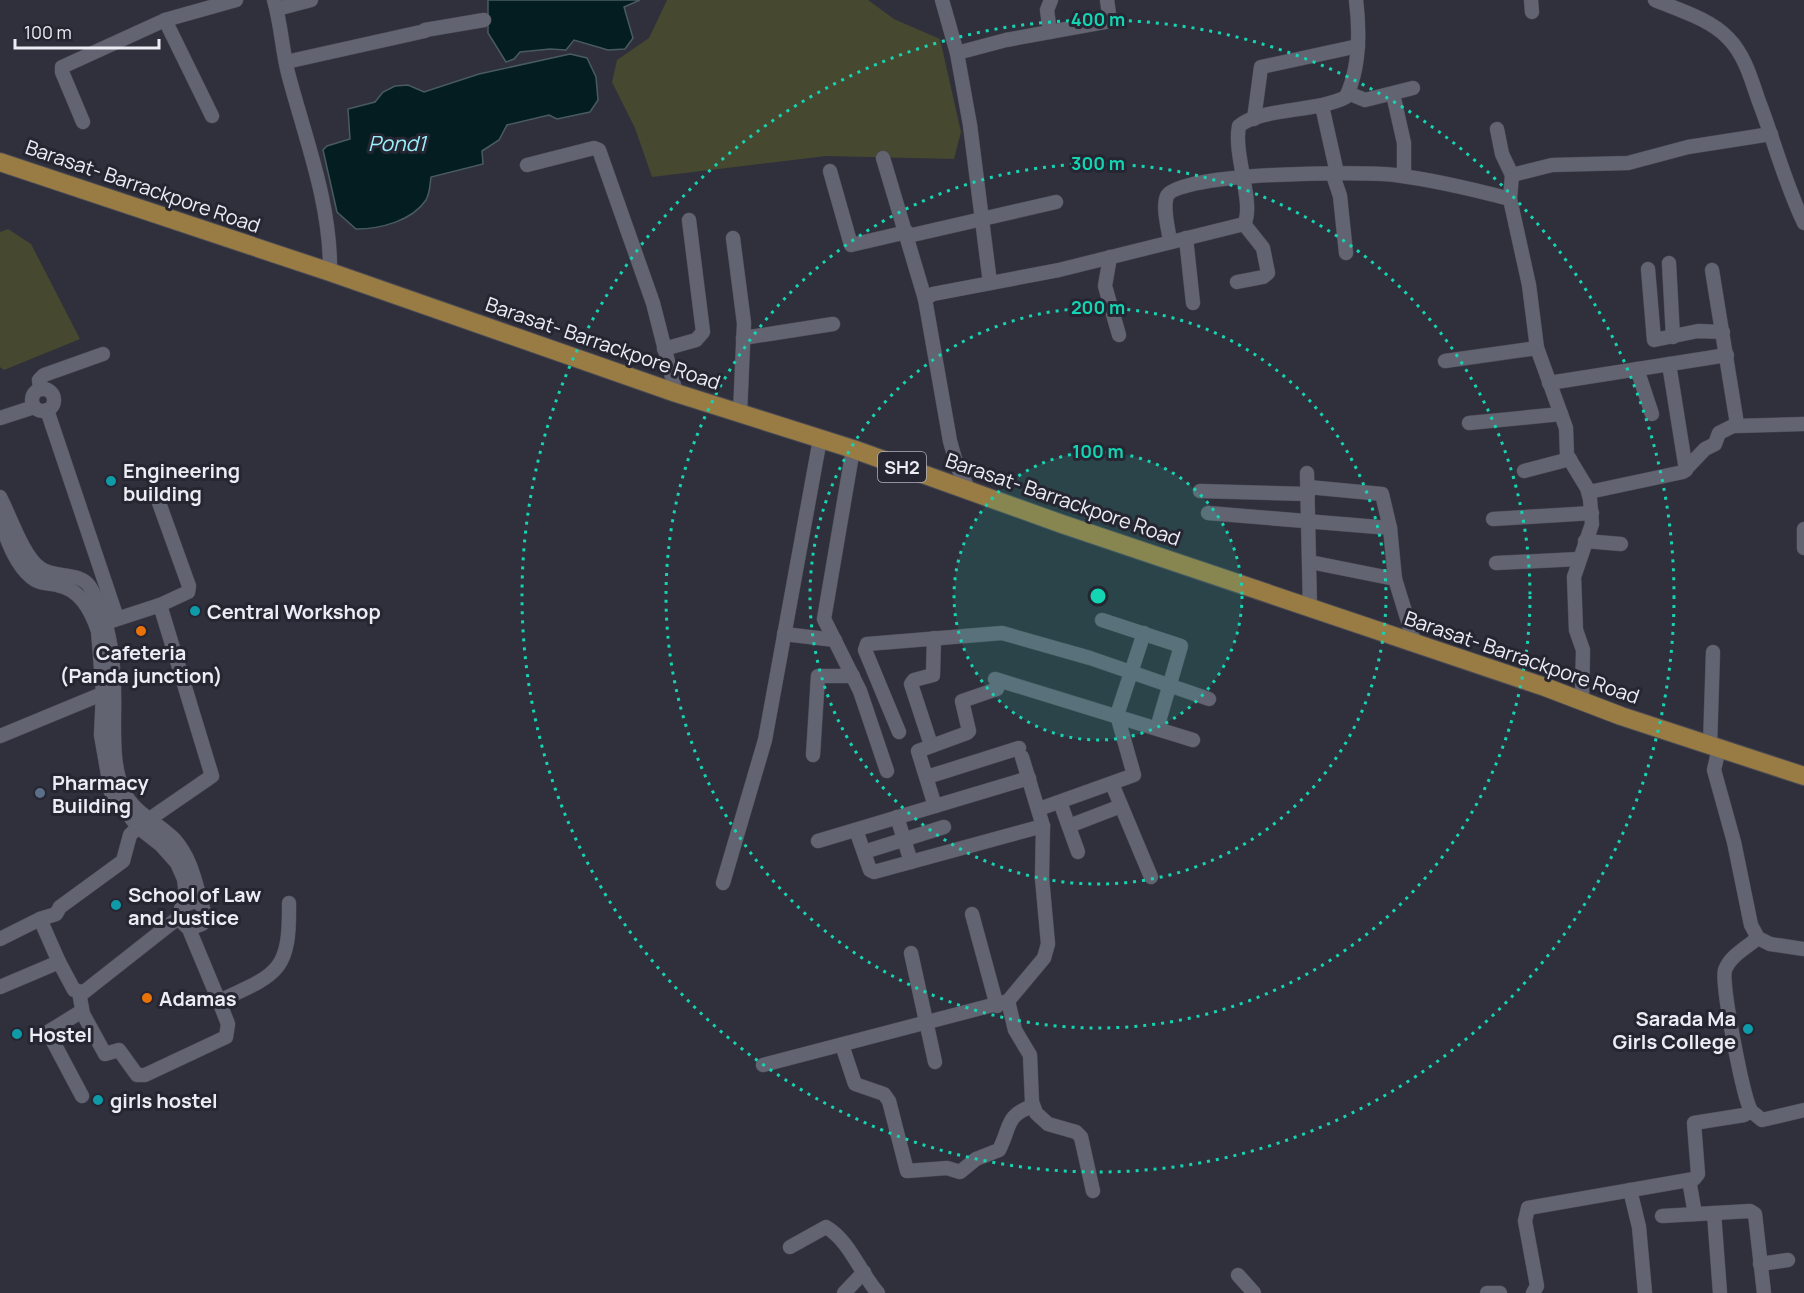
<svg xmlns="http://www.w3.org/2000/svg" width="1804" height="1293" font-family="Manrope,sans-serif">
<rect width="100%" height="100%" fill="#2f303c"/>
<!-- green -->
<g fill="#46482f">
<path d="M667,0H868L894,19L940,39L961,132L954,159L826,156L652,177L635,128L612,82L617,60L649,38Z"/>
<path d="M8,229L31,244L80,339L4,370L0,367V232Z"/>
</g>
<!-- water -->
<g fill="#031d20" stroke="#495b60" stroke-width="1.5">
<path d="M488,0H640L624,7L633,38L625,49L608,50L574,40L566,50L550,49L520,52L514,59L506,62L488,33Z"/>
<path d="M570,54L587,58L596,77L598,100L590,112L557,119L549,115L507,125L499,140L482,151L483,164L431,177C430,184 430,193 426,200C412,221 380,229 356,229L337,212L323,150L327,146L350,139L348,109L375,102L383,92L395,86L408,85L424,92L479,74Z"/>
</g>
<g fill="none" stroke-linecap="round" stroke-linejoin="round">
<!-- minor casing -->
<g stroke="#4b4b55" stroke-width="15">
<g id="minor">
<path d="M274,0C281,24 282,49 288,73C305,138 331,203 330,272"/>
<path d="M942,0L957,53"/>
<path d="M1531,0L1532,12"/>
<path d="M1655,0C1679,10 1710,19 1728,38C1744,54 1751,78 1758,99C1774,140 1785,184 1804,223"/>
<path d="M277,9L311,0"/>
<path d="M165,20L212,116"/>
<path d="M425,30L484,20"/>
<path d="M1050,32L1047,10L1051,0"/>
<path d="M286,62L425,31"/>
<path d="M1348,93L1365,100L1413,88"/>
<path d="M1393,94L1404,143V176"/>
<path d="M1322,106L1337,173"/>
<path d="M1254,119L1261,67L1358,46"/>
<path d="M83,122L62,72V67L165,20L236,0"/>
<path d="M1497,129L1502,154L1512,175L1552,165L1628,163L1688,147L1771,134"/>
<path d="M883,158L925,299"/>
<path d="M527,165L594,148L599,150L653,303L676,393"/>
<path d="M830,171L851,245L907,232"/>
<path d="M1333,175L1340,196L1346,253"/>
<path d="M1512,175L1510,199L1529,285L1537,348L1566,428L1567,455L1587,488L1590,499L1592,524L1574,577L1576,630L1583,650L1582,701"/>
<path d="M908,236L1056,202"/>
<path d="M733,238L744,323L740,413"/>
<path d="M1186,238L1193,303"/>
<path d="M1170,242C1169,230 1162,208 1167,196C1178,172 1365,171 1395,175C1434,180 1472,189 1510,199"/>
<path d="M1110,257L1105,286L1119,335"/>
<path d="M1669,263L1673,337"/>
<path d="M1648,269L1654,340L1698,331L1723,332"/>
<path d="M1237,282L1263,277L1268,273L1263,248L1244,224"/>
<path d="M990,283L970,125L957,53L1006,40L1110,21L1107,0"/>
<path d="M743,338L833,324"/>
<path d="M664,349L696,340L703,332L689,220"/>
<path d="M1445,361L1537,348"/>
<path d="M1669,364L1686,470"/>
<path d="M1637,369L1652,414"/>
<path d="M1549,383L1727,355"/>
<path d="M40,389L39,380L44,375L103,354"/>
<circle cx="43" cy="400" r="11"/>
<path d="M47,410L117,618"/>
<path d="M0,418L34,407"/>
<path d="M1469,423L1561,414"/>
<path d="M1735,426L1804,424"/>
<path d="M853,449L824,619L860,691L887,771"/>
<path d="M1524,471L1570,459"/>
<path d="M1307,473L1310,608"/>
<path d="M1308,487L1382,494L1390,528"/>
<path d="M1200,491L1308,494"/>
<path d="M970,492L957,466L950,441L925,299L933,294L1059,270L1244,224C1255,205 1233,154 1239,126C1259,108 1318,112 1346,97C1360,67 1360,32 1356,0"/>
<path d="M1589,492L1683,472L1705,449L1715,444L1719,433L1737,424L1712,270"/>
<path d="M0,497C10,516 23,556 40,568C54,579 80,571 90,587C113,625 115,673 114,716C114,740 113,770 124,792C134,813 158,823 174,839C191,858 195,881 202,905"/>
<path d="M1208,513L1390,528L1395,579"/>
<path d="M1493,519L1592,513"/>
<path d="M0,520C7,539 15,564 31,577C39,584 47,583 57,585C80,589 91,610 98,631L103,693L101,735L111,792L138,827L161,845L177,863L184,879L187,902"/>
<path d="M1804,529V548"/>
<path d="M1585,541L1621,544"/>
<path d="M1310,562L1395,579L1415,644"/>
<path d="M1496,563L1579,559"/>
<path d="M1102,620L1181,646L1157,728"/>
<path d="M111,621L160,605L188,592L189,586L158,500"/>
<path d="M784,634L835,640"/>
<path d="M995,679L1193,740"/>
<path d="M899,732L865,650L867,644L1002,633L1090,658L1209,699"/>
<path d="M0,736L109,691"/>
<path d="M931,745L911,684L914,680L933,675L934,638"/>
<path d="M1710,746L1713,652"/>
<path d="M1719,748L1714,770L1734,842L1751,925L1758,938L1770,944L1804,949"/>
<path d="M813,755L818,676H853"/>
<path d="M927,777L1019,748"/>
<path d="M1112,784L1151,877"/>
<path d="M1060,802L1078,852"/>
<path d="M935,806L918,751L967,733L969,731L962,701L997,689"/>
<path d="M1039,809L1134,775L1117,715L1144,633"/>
<path d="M897,817L911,862"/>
<path d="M1069,826L1121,806"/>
<path d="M856,830L870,870L874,872L1043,826"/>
<path d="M818,841L1029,778"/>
<path d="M864,852L944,827"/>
<path d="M723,883L765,740L820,439"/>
<path d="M972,914L997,1006"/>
<path d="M0,939L40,919"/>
<path d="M911,953L935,1062"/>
<path d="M59,962L40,919L56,914L60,907L123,861L130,835L138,827L212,776L160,605"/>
<path d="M0,987L59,962L74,990L84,992L178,918"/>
<path d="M79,992L83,1014L105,1054L119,1050L137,1075H145L226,1037L228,1024L219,1001L189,929L178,918L182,906L195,901L202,905L206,918L202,924L189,929"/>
<path d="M219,1001C278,974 290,972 289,903"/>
<path d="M1008,1001L1015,1030L1030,1055L1032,1102L1036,1113L1048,1124L1076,1132L1081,1137L1093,1191"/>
<path d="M82,1011L48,1032L82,1096"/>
<path d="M842,1045L855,1084L884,1094L889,1101L907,1171L947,1168L960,1172L976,1159L999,1150C1011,1127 1005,1115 1033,1106"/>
<path d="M763,1065L1008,1001L1044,958L1048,944L1042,878L1043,826L1022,757"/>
<path d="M1751,1111L1762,1120L1804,1110"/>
<path d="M1689,1180L1695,1214"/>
<path d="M1630,1190L1639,1227L1645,1293"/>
<path d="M1714,1213L1720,1293"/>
<path d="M1662,1216L1750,1211L1755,1214L1764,1293"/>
<path d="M790,1247L826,1227C850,1241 860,1273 878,1293"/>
<path d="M1760,1264L1788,1260"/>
<path d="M1238,1275L1254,1293"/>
<path d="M844,1293L864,1272"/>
<path d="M1487,1293H1500"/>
<path d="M1533,1293L1537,1286L1525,1221L1528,1208L1694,1179L1698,1174L1694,1123L1744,1115L1751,1111C1743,1096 1721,985 1725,970C1730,956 1747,947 1758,938"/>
</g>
</g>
<!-- major casing -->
<g stroke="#4b4b55" stroke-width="20">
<path id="major" d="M0,162L330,272L676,393L853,449L1062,524L1545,687L1621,716L1804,776"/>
</g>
<!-- minor -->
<use href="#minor" stroke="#636472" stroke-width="14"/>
<!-- major -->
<use href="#major" stroke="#997c43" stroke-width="18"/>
</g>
<!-- distance rings -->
<circle cx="1098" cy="596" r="144" fill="#14d5b3" fill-opacity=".12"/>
<g fill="none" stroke="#14d5b3" stroke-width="3" stroke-dasharray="3 6">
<circle cx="1098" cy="596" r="144"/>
<circle cx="1098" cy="596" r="288"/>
<circle cx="1098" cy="596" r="432"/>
<circle cx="1098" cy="596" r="576"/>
</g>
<!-- markers -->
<g fill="#0f9aa8" stroke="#262632" stroke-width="2">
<circle cx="111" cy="481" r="6"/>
<circle cx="195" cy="611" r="6"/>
<circle cx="116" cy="905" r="6"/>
<circle cx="1748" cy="1029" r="6"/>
<circle cx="17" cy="1034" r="6"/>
<circle cx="98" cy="1100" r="6"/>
</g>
<g fill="#e8710a" stroke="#262632" stroke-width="2">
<circle cx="141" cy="631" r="6"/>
<circle cx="147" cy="998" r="6"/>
</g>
<circle fill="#5c6f8a" stroke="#262632" stroke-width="2" cx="40" cy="793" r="6"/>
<g text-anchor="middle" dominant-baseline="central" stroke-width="6" stroke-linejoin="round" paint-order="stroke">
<!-- shield labels -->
<rect fill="#262632" stroke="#b1b1ba" stroke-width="1.5" x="878" y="452" width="48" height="30" rx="4.5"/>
<g font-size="18" font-weight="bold" fill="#ececf4">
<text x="902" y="467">SH2</text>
</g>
<!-- street labels -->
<g font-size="20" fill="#ececf4" stroke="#262632">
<text transform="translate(143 186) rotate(19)">Barasat- Barrackpore Road</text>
<text transform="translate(603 343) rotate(19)">Barasat- Barrackpore Road</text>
<text transform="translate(1063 499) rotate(19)">Barasat- Barrackpore Road</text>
<text transform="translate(1522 657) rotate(19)">Barasat- Barrackpore Road</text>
</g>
<!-- poi labels -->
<g font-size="20" font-weight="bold" fill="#ececf4" stroke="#262632" text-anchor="start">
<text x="123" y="470">Engineering<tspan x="123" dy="23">building</tspan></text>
<text x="207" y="611">Central Workshop</text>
<text x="141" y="652" text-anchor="middle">Cafeteria<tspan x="141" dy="23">(Panda junction)</tspan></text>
<text x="52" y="782">Pharmacy<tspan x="52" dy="23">Building</tspan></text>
<text x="128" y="894">School of Law<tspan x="128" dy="23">and Justice</tspan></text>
<text x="159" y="998">Adamas</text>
<text x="1736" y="1018" text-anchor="end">Sarada Ma<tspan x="1736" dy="23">Girls College</tspan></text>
<text x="29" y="1034">Hostel</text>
<text x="110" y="1100">girls hostel</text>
</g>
<!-- water labels -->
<g font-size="21" font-style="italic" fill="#99f0fb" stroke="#262632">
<text x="397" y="143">Pond1</text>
</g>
</g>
<circle cx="1098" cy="596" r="9" fill="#14d5b3" stroke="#262632" stroke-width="3"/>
<g font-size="18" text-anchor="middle" font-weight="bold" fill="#14d5b3" stroke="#262632" stroke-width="6" stroke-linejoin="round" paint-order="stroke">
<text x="1098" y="26">400 m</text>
<text x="1098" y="170">300 m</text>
<text x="1098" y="314">200 m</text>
<text x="1098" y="458">100 m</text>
</g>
<!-- scale -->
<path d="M15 39v9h144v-9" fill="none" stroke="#ececf4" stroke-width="3"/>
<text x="24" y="39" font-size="18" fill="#ececf4" stroke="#262632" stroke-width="4.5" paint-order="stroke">100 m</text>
</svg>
